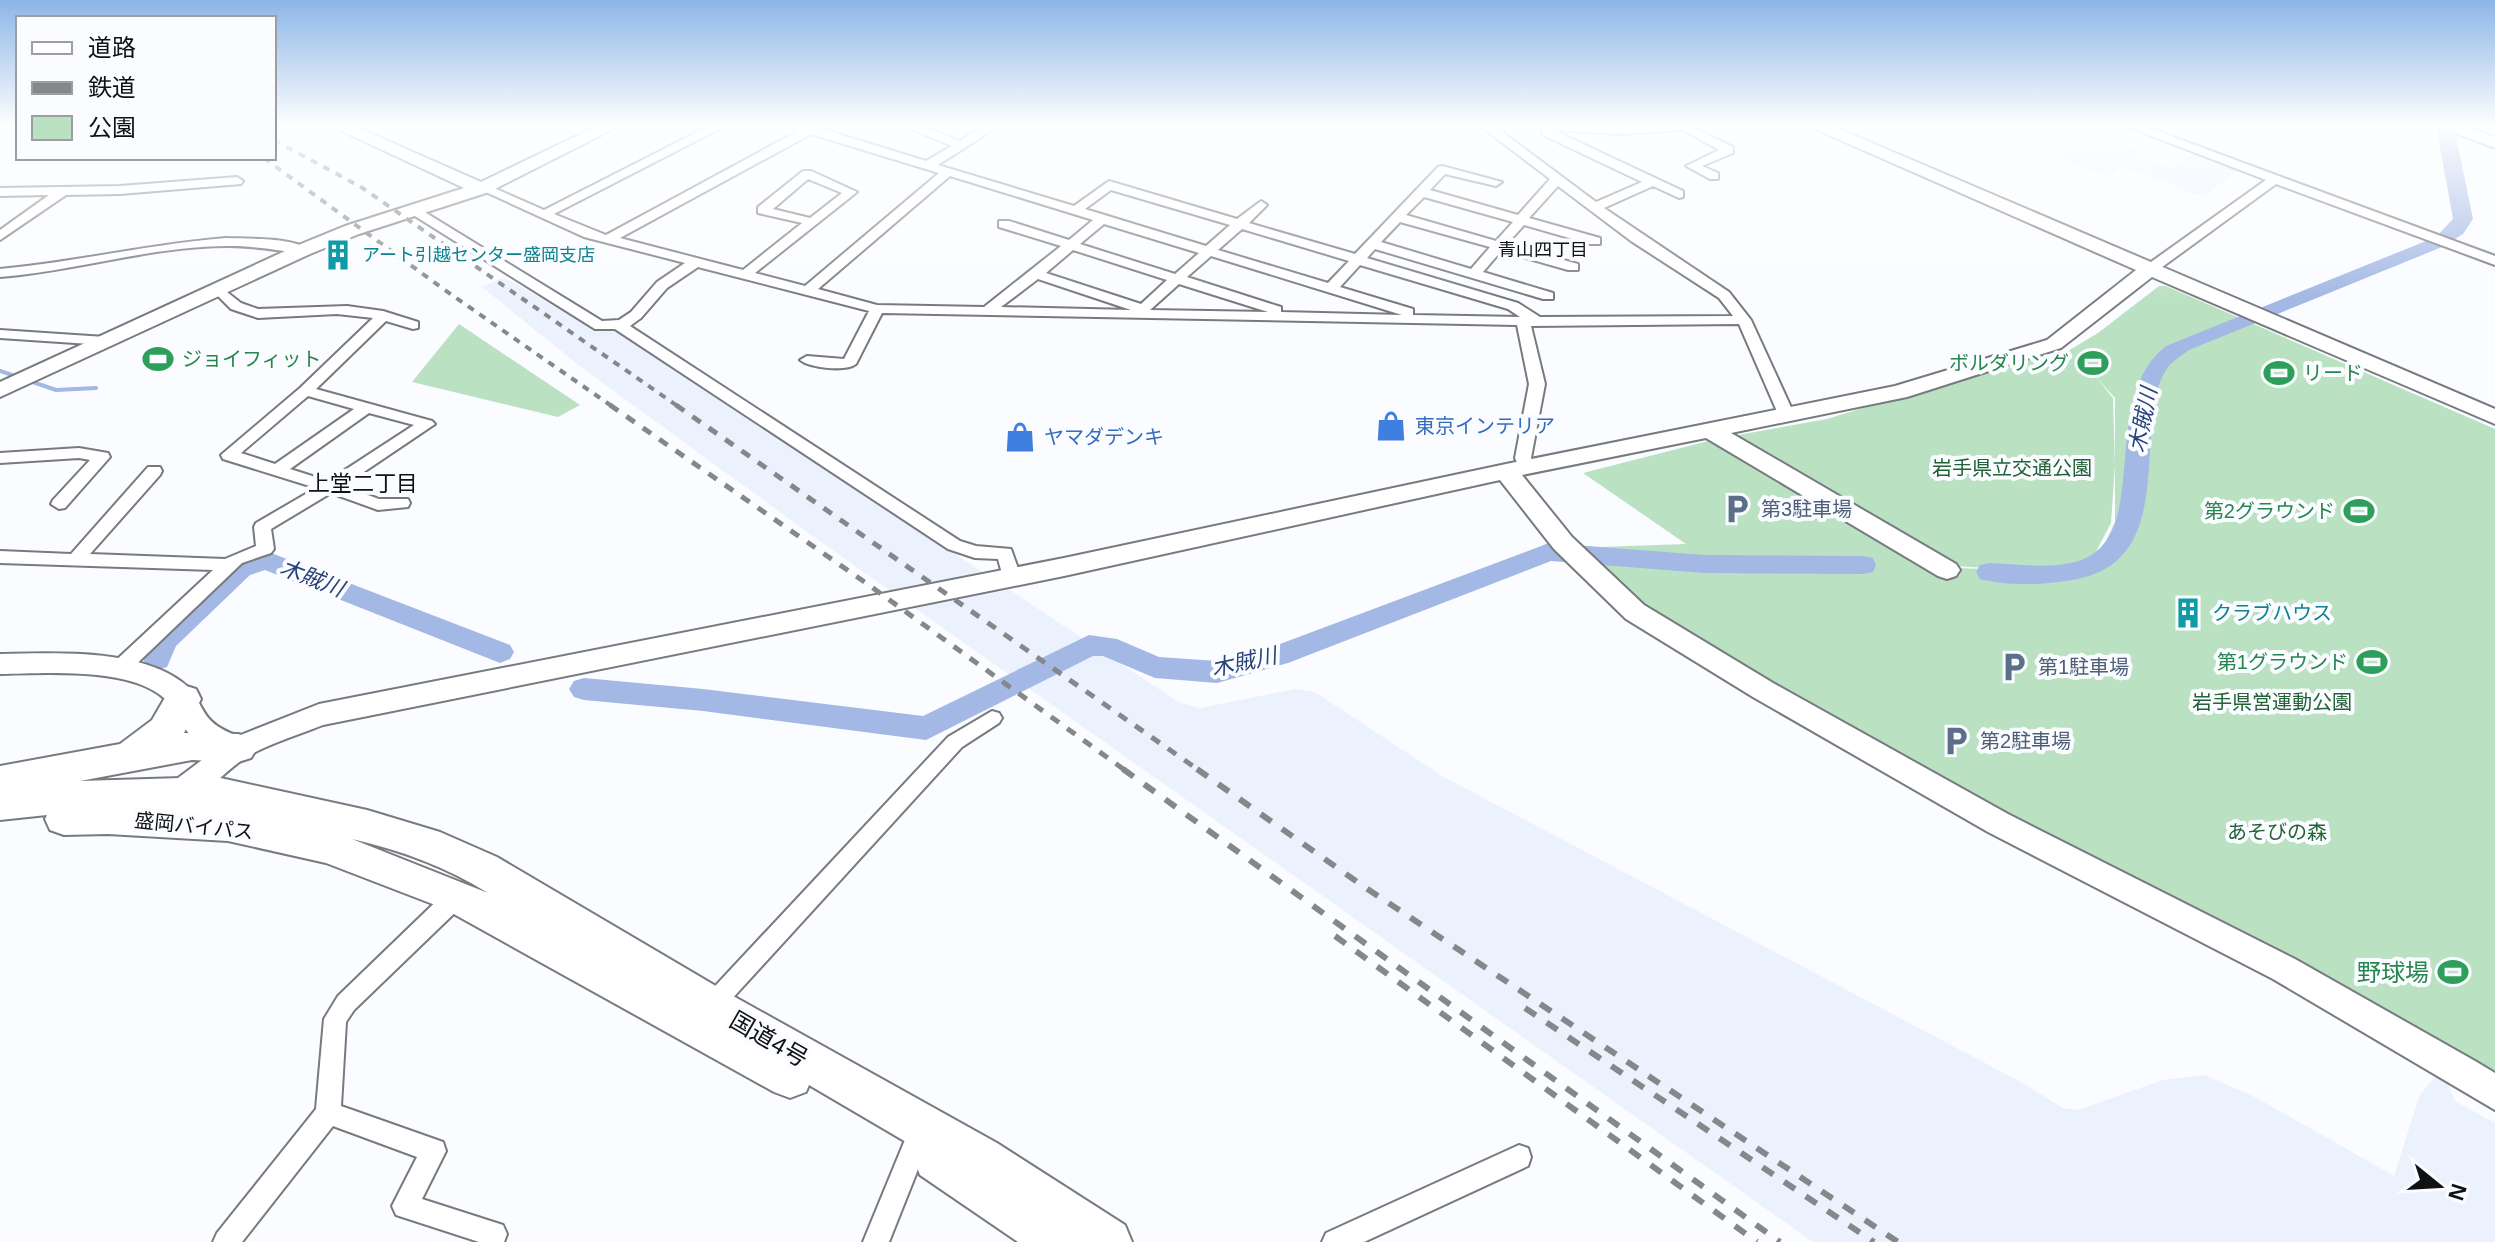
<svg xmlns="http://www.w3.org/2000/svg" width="2495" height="1242" font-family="Helvetica,'Noto Sans JP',sans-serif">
<rect width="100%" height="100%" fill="#fafcff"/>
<!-- built -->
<g fill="#ebf2fe">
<path d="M1979,125H2074L2142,152L2136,156L2170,168L2194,152L2239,169L2204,197L2122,166L2107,177Z"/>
<path d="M503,277L599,330L611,325L1180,703L1200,708L1295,689L1315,692L1442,776L2019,1081L2063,1108L2078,1110L2163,1080L2205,1075L2257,1098L2394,1176L2419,1097L2434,1077L2445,1076L2455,1101L2495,1123V1242H1813L814,537L585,370L482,287Z"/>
</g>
<!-- green -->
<g fill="#bbe1c3" fill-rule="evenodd">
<path d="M2159,286H2166L2495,429V1083L2015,823L1640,609L1570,548L1686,544L1583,473L1720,438L1953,568L2021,570L1954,566L1727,437L1827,419L2039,354L2053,360L2098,333ZM2096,377L2115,398V522L2093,568L2037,570L2089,565L2111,523L2115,465L2113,398Z"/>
<path d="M459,324L580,405L558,417L412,382Z"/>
</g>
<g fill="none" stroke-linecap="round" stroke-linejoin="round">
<!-- stream -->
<path stroke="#a3b8e4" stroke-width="4" d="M0,371L56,390L96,388"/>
<!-- river -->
<g fill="#a3b8e4" fill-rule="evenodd">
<path d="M2446,125L2455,131L2473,219L2463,234L2442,247L2189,350C2181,356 2171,362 2166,370C2156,385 2154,406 2152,423C2146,493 2154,570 2066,581C2040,585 2006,586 1980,579L1976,572L1980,565L1990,563C2019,564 2061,571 2088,557C2149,525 2100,397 2166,346L2436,237L2453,219L2437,131Z"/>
<path d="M1549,543L1704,555L1863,556L1873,558L1876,565L1873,572L1863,574L1704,573L1551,561L1288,663L1217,683L1155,678L1103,656H1093L926,740L703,711L584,700L574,697L569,689L574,681L584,678L703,689L923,716L1089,635L1117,639L1159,657L1217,661L1272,647Z"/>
<path d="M266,551L510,645L514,652L510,659L500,663L490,659L265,570L250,575L176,646L167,667L157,670L147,667L143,659L153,634L230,561Z"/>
</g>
<!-- street casing -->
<g stroke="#777a7f" stroke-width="4">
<g id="street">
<path d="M711,125H727L554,214L606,235L800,130L789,125H817L819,128L926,161L952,146L901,125H919L960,141L985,125H1000L938,165L1074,206L1109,181L1237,219L1261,201L1267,205L1249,223L1355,254L1438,167L1442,166L1502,182L1496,186L1445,174L1430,190L1518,215L1550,179L1479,125H1493L1596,202L1642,182L1543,135L1540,125H1552L1553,130L1683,191V197L1679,198L1653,186L1604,208L1729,292L1751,320L1795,416L1787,421L1779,416L1739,324L1531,326L1545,384L1531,458L1535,468L1527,473L1521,472L1515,458L1529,384L1517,325L882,313L856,364C846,372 810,368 800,360L807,356L844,359L869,311L698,267L667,288L641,318L630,326L960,541L976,546L1011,549L1021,577L1012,583L1003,577L998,559L975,558L948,549L615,329H595L407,211L418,208L602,321L619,320L631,312L657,282L685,263L584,237L477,188L487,185L544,210ZM811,134L939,173L805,286L755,273L857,192L811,171H803L758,207V213L802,223L743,270L620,238ZM950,176L1093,220L1069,240L1009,221H999V227L1061,246L984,307L877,305L818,289ZM808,179L842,193L810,218L773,209ZM1558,186L1631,241L1719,298L1733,316L1540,317L1518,303L1367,258L1375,249L1543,299H1553V293L1483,272L1501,251L1568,270H1578V264L1507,244L1524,225L1590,244H1600V238L1529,218ZM1111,190L1230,225L1206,246L1085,209ZM1424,197L1513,222L1496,241L1406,215ZM1400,222L1490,247L1471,269L1381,242ZM1104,224L1199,253L1175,274L1080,244ZM1242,229L1349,261L1328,283L1218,250ZM1073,250L1167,280L1141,304L1046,273ZM1211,256L1402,315L1281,312V307L1187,277ZM1360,265L1508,309L1520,317L1413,315V309L1340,287ZM1038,279L1131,310L1001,307ZM1179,284L1268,312L1150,310Z"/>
<path d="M1674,125H1688L1733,147V153L1702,166L1718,173V179H1710L1686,166L1719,150Z"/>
<path d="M2123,125H2141L2495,256V265L2276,184L2154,273H2144V267L2266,180Z"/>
<path d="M237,177L243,181L241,184L120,194L66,195L0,240V230L49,195L0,196V188L120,186Z"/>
<path d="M226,238C249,239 292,237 310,250L303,254C278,250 254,246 229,246C152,246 76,271 0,277V269C76,262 150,244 226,238Z"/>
<path d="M218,285L241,303L258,309L347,306L383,311L418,322V328L413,329L386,321L316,389L432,421L435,424L343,486L379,499H408L410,503L408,507L378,510L331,493L271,529L274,549L271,553L242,563L126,674H112L110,669L112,664L213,570L0,563V551L71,554L148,467H160L162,471L160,475L90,554L225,559L256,546L254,527L256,523L316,488L223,459L221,455L300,388L373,318L337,314L258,318L231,309L211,289ZM308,396L354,409L275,464L241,453ZM369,413L414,425L328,481L290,469Z"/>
<path d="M0,330L105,337L112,341L105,345L0,338Z"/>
<path d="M79,448L108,453L110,457L65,508L59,509L51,504L53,500L90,460L79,458L0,463V453Z"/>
<path d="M992,711L999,713L1002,718L999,723L962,747L719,1013L711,1016L703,1013L700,1006L703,999L948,737Z"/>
<path d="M457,887L465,889L468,896L465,903L354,1010L346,1022L341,1106L443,1142L446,1151L422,1199L503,1225L507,1234L504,1242H479L396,1215L392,1206L417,1157L333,1126L242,1242H213L217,1233L316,1109L324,1019L338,996L449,889Z"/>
<path d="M916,1132L925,1135L928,1144L889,1242H863L907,1135Z"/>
<path d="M1519,1145L1528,1148L1531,1157L1528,1166L1364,1242H1322L1326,1233Z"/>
</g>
</g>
<!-- secondary casing -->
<g stroke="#777a7f" stroke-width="4">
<g id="secondary">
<path d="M329,125H352L481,182L599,125H621L489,192L359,234L310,254L0,397V382L296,246L345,226L464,188Z"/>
<path d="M1538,125H1689L1681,130L1622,134L1546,130Z"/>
<path d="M1806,125H1830L2495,409V424L2152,277L2061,348L1907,397L1731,433L1956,564L1960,570L1956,576L1947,579L1938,576L1706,438L1522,475L1572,537L1644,605L1773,683L2008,814L2295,959L2475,1061L2495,1073V1110L2273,979L1988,832L1753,697L1626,619L1554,549L1500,480L1064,576L323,725C299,735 270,743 248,756C222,771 191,816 158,805L153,797L158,789L170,784L214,751C178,736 187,718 164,698C130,667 44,673 0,674V654C52,653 138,648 182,682C208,702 194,720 238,736L319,704L1064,558L1506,464L1895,386L2047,340L2136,270Z"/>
<path d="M2434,125H2460L2495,137V148Z"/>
</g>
</g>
<!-- highway casing -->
<g stroke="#777a7f" stroke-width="4">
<path id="highway" d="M183,685L196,689L201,699L184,733L238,734L251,738L257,748L251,758L238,762L192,760L80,781L216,777L367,810L440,832L497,857L726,992L997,1143L1125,1225L1132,1242H1018L920,1175L914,1159L918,1149L809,1085L806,1092L790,1098L774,1092L443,908L326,863L228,841L108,834L64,835L50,830L45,819L47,815L0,820V766L120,744L152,720L170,689ZM352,839C400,850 447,867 488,893Z"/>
</g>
<!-- street -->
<use href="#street" fill="#fff" fill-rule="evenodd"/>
<!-- secondary -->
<use href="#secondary" fill="#fff" fill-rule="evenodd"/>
<!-- highway -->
<use href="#highway" fill="#fff" fill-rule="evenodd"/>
<!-- rail-far2 -->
<g stroke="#86878a" stroke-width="4" stroke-dasharray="7 7" stroke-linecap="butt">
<path d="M274,140L361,187L679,407"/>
<path d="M264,158L442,288L613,407"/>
</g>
<!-- rail-far1 -->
<g stroke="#86878a" stroke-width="5" stroke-dasharray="10 10" stroke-linecap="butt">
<path d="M610,405L866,583L1126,771"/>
<path d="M676,405L1200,771"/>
</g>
<!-- rail -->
<g stroke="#86878a" stroke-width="6" stroke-dasharray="13 13" stroke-linecap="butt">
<path d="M1123,769L1780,1242"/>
<path d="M1197,769L1363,886L1898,1242"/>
<path d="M1335,936L1757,1242"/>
<path d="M1525,1008L1874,1242"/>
</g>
</g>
<!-- sky -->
<linearGradient id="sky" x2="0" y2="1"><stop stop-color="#8cb6e6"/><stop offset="0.42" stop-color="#fdfeff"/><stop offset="1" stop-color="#fdfeff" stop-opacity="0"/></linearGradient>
<rect width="2495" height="299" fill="url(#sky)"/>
<!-- icons -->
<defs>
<g id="building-bare" transform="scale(2.4)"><path d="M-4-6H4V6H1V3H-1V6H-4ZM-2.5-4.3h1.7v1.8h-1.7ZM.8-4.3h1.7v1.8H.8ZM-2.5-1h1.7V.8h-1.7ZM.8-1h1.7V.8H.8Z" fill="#0f9aa8" stroke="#fafcff" stroke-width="2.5" paint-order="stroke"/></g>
<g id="stadium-bare" transform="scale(2.4)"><path d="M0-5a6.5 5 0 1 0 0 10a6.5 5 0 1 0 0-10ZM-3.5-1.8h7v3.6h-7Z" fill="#2e9e5b" stroke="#fafcff" stroke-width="2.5" paint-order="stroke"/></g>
<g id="shop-bare" transform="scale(2.4)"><path d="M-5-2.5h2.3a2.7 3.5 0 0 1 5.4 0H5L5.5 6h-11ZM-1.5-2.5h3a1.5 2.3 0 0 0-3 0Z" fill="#3f7fe0" stroke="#fafcff" stroke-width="2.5" paint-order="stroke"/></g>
<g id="parking-bare" transform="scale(2.4)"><path d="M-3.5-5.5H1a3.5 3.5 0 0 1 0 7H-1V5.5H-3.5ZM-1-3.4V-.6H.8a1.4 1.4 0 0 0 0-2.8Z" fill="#5c6f8a" stroke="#fafcff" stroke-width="2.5" paint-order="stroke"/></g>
</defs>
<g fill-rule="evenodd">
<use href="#building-bare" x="338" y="255"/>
<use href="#stadium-bare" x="158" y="359"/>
<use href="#stadium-bare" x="2093" y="363"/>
<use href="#stadium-bare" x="2279" y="373"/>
<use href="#shop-bare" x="1391" y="426"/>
<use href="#shop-bare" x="1020" y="437"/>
<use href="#parking-bare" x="1737" y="509"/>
<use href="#stadium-bare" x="2359" y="511"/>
<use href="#building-bare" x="2188" y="613"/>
<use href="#stadium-bare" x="2372" y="662"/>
<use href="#parking-bare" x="2014" y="667"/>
<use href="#parking-bare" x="1956" y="741"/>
<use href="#stadium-bare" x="2453" y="972"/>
</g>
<g text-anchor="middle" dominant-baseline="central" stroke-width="8" stroke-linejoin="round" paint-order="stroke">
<!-- far-neighbourhood labels -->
<g font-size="18" fill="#101113" stroke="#fafcff">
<text x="1543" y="250">青山四丁目</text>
</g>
<!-- far-culture labels -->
<g font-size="18" fill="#0d838f" stroke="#fafcff" text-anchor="start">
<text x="362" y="255">アート引越センター盛岡支店</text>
</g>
<!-- leisure labels -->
<g font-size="20" fill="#27864d" stroke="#fafcff" text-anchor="end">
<text x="182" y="359" text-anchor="start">ジョイフィット</text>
<text x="2069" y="363">ボルダリング</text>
<text x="2303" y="373" text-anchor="start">リード</text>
<text x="2335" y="511">第2グラウンド</text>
<text x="2348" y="662">第1グラウンド</text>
</g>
<!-- shop labels -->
<g font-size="20" fill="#366cbe" stroke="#fafcff" text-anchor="start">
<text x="1415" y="426">東京インテリア</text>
<text x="1044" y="437">ヤマダデンキ</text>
</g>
<!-- park labels -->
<g font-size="20" fill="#226236" stroke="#fafcff">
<text x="2012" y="468">岩手県立交通公園</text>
<text x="2272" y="702">岩手県営運動公園</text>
<text x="2277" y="832">あそびの森</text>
</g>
<!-- service labels -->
<g font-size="20" fill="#4e5e75" stroke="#fafcff" text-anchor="start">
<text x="1761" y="509">第3駐車場</text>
<text x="2038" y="667">第1駐車場</text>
<text x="1980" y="741">第2駐車場</text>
</g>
<!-- culture labels -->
<g font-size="20" fill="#0d838f" stroke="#fafcff" text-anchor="start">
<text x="2212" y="613">クラブハウス</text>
</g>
<!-- street labels -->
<g font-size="20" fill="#101113" stroke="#fafcff">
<text transform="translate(194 826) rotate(6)">盛岡バイパス</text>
</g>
<!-- water labels -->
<g font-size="22" font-style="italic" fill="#294278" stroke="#fafcff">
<text transform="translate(2143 420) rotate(-79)">木賊川</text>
<text transform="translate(312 578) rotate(21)">木賊川</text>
<text transform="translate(1244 662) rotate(-12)">木賊川</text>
</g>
<!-- neighbourhood labels -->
<g font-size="22" fill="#101113" stroke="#fafcff">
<text x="363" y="483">上堂二丁目</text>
</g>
<!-- near-leisure labels -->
<g font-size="24" fill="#27864d" stroke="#fafcff" text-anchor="end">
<text x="2429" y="972">野球場</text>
</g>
<!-- near-street labels -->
<g font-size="24" fill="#101113" stroke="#fafcff">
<text transform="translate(769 1039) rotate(30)">国道4号</text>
</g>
</g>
<!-- legend -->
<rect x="16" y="16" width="260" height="144" fill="#fafcff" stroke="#9c9ea1" stroke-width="2"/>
<rect x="32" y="42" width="40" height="12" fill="#ffffff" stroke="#9c9ea1" stroke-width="2"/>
<text x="88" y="56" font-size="24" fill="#101113">道路</text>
<rect x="32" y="82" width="40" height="12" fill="#86878a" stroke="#9c9ea1" stroke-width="2"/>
<text x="88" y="96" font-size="24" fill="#101113">鉄道</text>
<rect x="32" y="116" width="40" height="24" fill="#bbe1c3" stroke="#9c9ea1" stroke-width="2"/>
<text x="88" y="136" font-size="24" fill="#101113">公園</text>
<!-- north arrow -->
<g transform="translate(2439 1186) rotate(108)" stroke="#fafcff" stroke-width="6" paint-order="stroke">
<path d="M0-6L14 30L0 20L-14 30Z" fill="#101113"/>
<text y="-12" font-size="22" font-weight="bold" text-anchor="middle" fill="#101113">N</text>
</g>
</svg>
